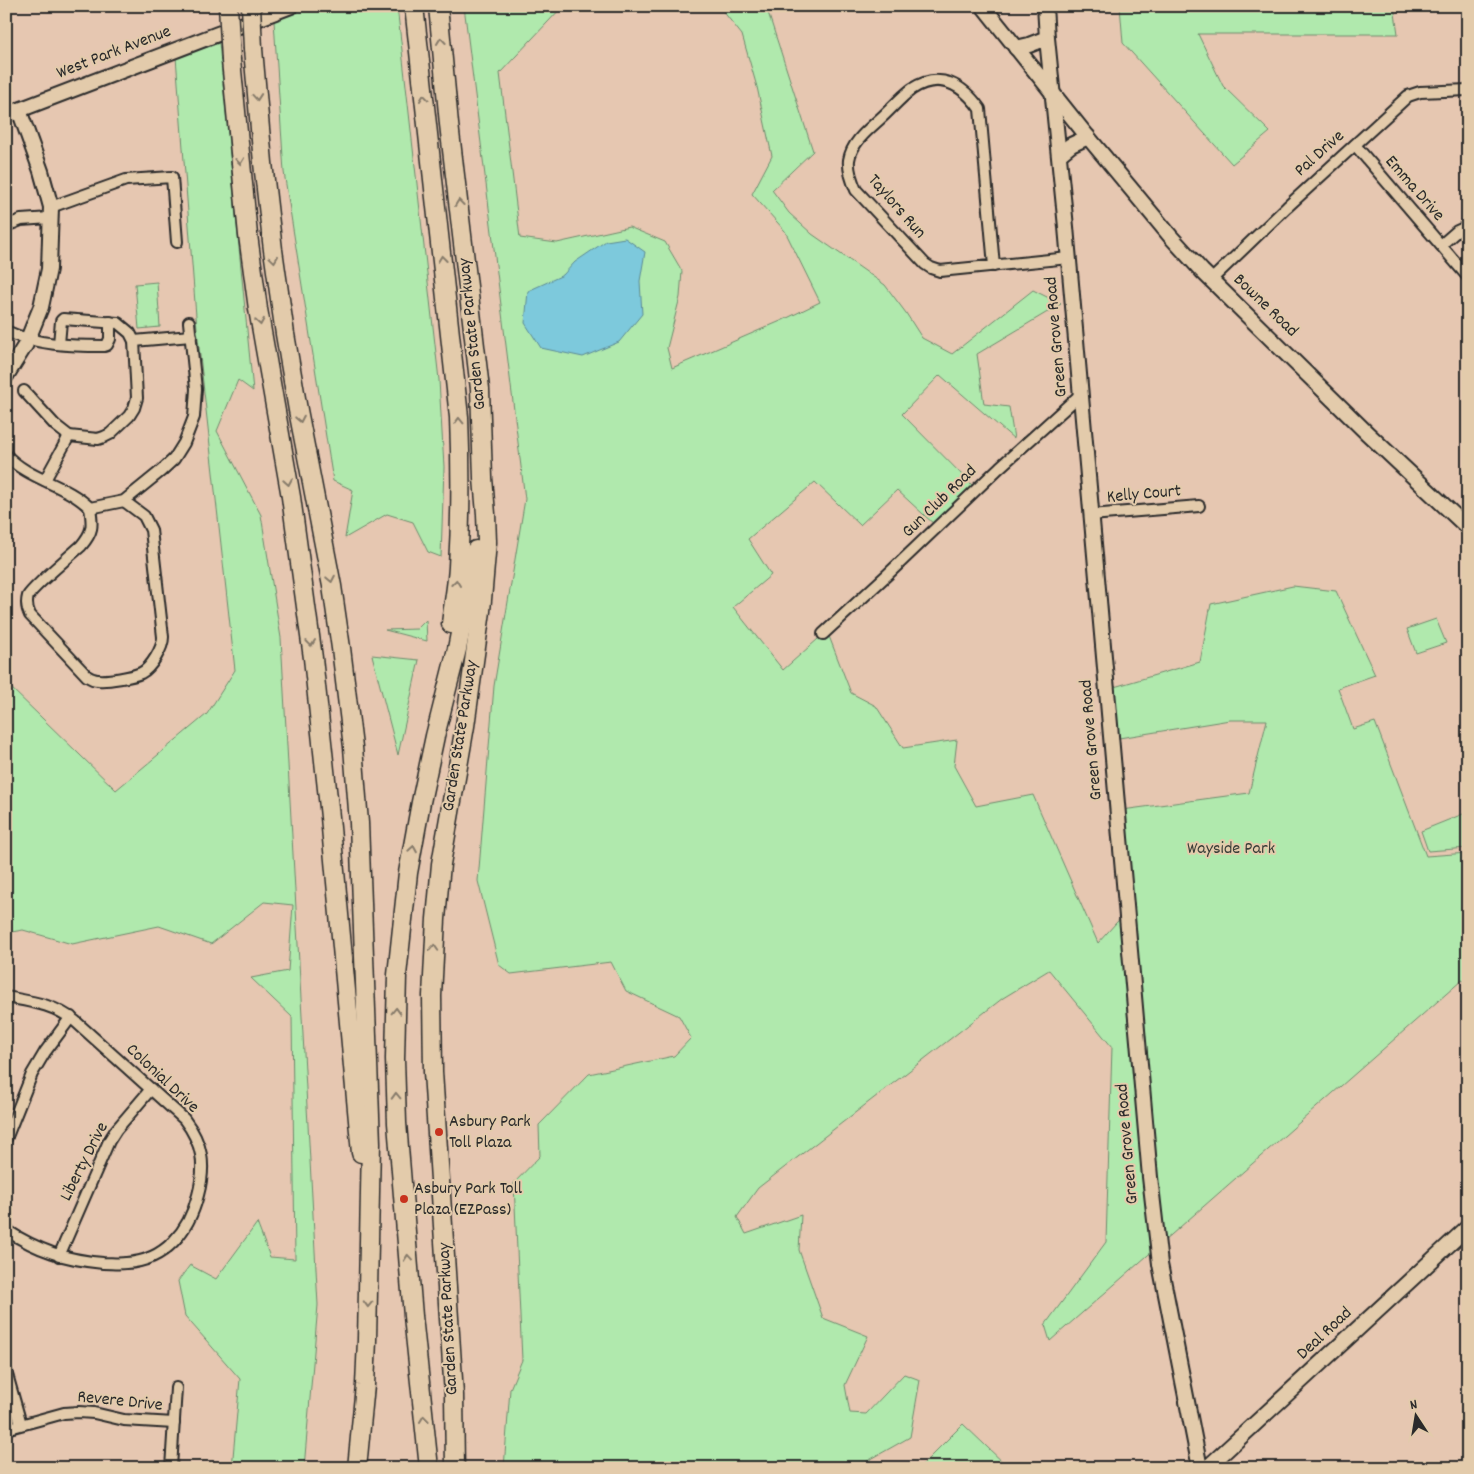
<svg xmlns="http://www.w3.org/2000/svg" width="1474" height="1474" font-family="Dekko,sans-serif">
<rect width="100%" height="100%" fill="#e6c7b1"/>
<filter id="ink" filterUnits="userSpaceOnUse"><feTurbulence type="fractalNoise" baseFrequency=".02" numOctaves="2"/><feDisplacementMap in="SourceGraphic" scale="10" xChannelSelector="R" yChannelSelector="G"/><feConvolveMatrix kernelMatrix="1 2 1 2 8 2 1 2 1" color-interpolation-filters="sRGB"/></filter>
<g filter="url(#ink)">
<!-- green -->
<g fill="#b0e9ad" stroke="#6e8a6c">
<path d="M273,6H397L439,380L444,467L441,557L428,552L413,522L387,514L345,538L353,490L333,481L284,172Z"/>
<path d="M464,6H563L500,73L520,238L557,243L629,227L665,242L682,271L680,297L667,348L672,368L783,320L820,302L785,231L752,194L772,156L757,87L742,35L719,6H766L813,151L772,190L789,213L812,234L885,285L906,313L922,338L952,354L1033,290L1061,304L977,354L984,404L1009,407L1014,439L940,375L902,414L975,488L936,526L897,490L860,525L815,482L748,539L771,575L733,607L783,670L827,631L851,693L876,706L903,748L957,740L954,766L976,806L1033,795L1098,943L1125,913L1122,810L1249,793L1267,720H1230L1119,738L1114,687L1200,662L1211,604L1293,586L1336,591L1375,675L1338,688L1353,729L1375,722L1426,856L1468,853V983L1462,980L1050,1341L1045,1325L1106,1242L1112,1047L1049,970L1003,998L758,1188L737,1217L746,1234L801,1215L799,1250L823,1318L868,1336L845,1385L850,1413L866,1414L904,1374L920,1380L910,1437L864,1463L872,1468H504L510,1389L522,1360L514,1183L540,1156L539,1125L589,1074L674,1056L691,1038L679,1016L626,991L611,962L511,974L499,965L478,881L494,686L525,499Z"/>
<path d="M1120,6H1394L1398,34H1198L1223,86L1270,132L1232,164L1123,43Z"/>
<path d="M219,43L253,391L238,380L217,431L261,515L281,638L318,1305L304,1468H232L240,1379L185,1316L178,1281L190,1265L216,1279L257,1223L270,1257L295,1259L292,1017L251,978L288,971L293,905L264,902L211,944L159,926L72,944L23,930L6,933V683L116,790L207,714L235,670L197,329L176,57Z"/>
<path d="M157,282L160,327L139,329L135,284Z"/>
<path d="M1436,619L1446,643L1416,653L1407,629Z"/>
<path d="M426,620L427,641L385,630L417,629Z"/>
<path d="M372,655L419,660L398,755Z"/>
<path d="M1468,812V848L1428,851L1421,831Z"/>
<path d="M963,1424L1009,1468H919Z"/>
</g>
<!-- water -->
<path fill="#7dc9dc" stroke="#5c8a95" d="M625,238L645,252L640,281L642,314L619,342L583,357L541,348L525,323L528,291L563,275L575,262L606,241Z"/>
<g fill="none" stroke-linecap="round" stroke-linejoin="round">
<!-- street casing -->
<g stroke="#2b2b2b" stroke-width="14">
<g id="street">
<path d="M1355,145L1468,277"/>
<path d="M51,207L126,180L172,177L177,242"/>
<path d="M6,226L21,220L50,218"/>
<path d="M1441,245L1457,231L1468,226"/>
<path d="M994,266L980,109C963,85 940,71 912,89C901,97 891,109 881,118C868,130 852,142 849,160C848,170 852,181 856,190L925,264L931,268L940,271L1069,258"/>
<path d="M1211,280L1287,207L1408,96L1420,92L1468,90"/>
<path d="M6,331C36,345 71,346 104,346L107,345L110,339V322"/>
<path d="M134,341L191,336"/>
<path d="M24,391L55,425L69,436L98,439L104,437L110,434L129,416L134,408L137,398L134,341L130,333L118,323L63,319L61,321L59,344"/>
<path d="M6,455C29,480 66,484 90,508"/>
<path d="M45,480L69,436"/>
<path d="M90,508C93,526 93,532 81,546C72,554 32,588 28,596C26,603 27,609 30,615L87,676C90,678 94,680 98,680C108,681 132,677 141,673C151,668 163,648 163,637L151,530L144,516L124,501"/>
<path d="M90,508L124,501L161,471L174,459L184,443L194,417L196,389L189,322"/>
<path d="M1091,515L1199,506"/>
<path d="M823,634L887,575L1000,467L1081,394"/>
<path d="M6,997C33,1002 53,1004 75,1021L184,1119C203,1144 206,1165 198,1195C189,1231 165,1261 126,1263C119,1264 111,1263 103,1263C66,1260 37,1250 6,1230"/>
<path d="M6,1139L32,1074L45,1052L71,1017"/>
<path d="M59,1256L109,1141L116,1130L151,1089"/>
<path d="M6,1371L21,1424"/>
<path d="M6,1429L64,1413L79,1412L94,1413L124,1420L174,1423"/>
<path d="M171,1468L176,1388"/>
</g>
</g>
<!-- secondary casing -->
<g stroke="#2b2b2b" stroke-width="18">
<g id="secondary">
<path d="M983,6L1083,131L1171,237L1202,271L1367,433L1468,528"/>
<path d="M1045,6L1047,38L1066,227L1150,1177L1160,1264L1200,1468"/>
<path d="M1016,48L1029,45L1047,38"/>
<path d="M19,110L41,171L51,207L49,269L41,307L28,339"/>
<path d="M6,115L291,6"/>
<path d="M1060,154L1071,145L1088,137"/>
<path d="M6,376L26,344"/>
<path d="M1207,1468L1468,1227"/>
</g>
</g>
<!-- highway casing -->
<g stroke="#2b2b2b" stroke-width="21">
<g id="highway">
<path d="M414,6L459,417C461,467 461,517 458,567C457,586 453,605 451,624"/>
<path d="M438,6L449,124L480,389L483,478L486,514L487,542L481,611L465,726L441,864L436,919L432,996L433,1072L454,1395L455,1468"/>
<path d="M253,49L263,163L273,250L285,334L298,410L332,586L341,648L353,747L359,823L371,1143L367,1340L365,1385L357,1468"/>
<path d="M231,60L248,235L258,309L291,497L313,658L330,817L361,1153"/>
<path d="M429,1468L413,1316L397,1123L395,1059L397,975L408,873L421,802L435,736L457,649L476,550"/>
</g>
</g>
<!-- street -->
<use href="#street" stroke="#e3cbab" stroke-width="10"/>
<!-- secondary -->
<use href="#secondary" stroke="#e3cbab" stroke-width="14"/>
<!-- highway -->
<use href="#highway" stroke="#e3cbab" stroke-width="18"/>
<!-- highway-bridge casing -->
<g stroke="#2b2b2b" stroke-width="21" stroke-linecap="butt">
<g id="highway-bridge">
<path d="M228,6L231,60"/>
<path d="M251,6L253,49"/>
</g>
</g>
<!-- highway-bridge -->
<use href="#highway-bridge" stroke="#e3cbab" stroke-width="18"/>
</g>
<!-- one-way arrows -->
<defs><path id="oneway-chevron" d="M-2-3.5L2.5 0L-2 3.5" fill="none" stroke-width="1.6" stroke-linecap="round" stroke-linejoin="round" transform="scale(1.25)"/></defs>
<g stroke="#877b6b">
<use href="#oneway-chevron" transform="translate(441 41) rotate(-96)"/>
<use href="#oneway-chevron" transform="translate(257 97) rotate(85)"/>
<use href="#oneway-chevron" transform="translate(424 98) rotate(-96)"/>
<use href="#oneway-chevron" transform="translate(240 161) rotate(84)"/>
<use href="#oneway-chevron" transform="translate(459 203) rotate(-97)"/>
<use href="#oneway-chevron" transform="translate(274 259) rotate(82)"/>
<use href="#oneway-chevron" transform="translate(442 259) rotate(-97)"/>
<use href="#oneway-chevron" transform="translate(260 322) rotate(81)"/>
<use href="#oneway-chevron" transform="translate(300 419) rotate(79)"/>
<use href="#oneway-chevron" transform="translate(459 421) rotate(-92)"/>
<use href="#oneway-chevron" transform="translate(288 482) rotate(80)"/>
<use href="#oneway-chevron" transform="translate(331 579) rotate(79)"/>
<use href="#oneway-chevron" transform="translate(456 583) rotate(-83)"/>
<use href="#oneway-chevron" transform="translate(311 643) rotate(83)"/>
<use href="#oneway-chevron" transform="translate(413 849) rotate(-80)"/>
<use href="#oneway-chevron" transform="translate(434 948) rotate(-87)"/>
<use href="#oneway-chevron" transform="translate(396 1011) rotate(-88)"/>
<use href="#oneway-chevron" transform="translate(396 1096) rotate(-92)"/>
<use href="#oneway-chevron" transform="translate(408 1258) rotate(-95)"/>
<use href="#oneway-chevron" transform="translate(368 1304) rotate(92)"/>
<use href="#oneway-chevron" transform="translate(424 1419) rotate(-96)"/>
</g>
</g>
<!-- markers -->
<g fill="#c8321e" stroke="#e3cbab" stroke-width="2">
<circle cx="439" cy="1132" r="5"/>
<circle cx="404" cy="1199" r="5"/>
</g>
<g text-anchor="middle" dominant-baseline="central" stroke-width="4" stroke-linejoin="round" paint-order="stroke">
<!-- street labels -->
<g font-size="18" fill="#2b2b2b" stroke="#e3cbab">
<text transform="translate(114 53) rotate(-21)">West Park Avenue</text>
<text transform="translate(1320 154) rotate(-42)">Pal Drive</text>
<text transform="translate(1414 189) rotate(49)">Emma Drive</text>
<text transform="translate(896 207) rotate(49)">Taylors Run</text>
<text transform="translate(1265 306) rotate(44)">Bowne Road</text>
<text transform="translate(473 334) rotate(-96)">Garden State Parkway</text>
<text transform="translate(1057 337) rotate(-95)">Green Grove Road</text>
<text transform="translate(1144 495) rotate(-5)">Kelly Court</text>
<text transform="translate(940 502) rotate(-44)">Gun Club Road</text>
<text transform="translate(461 736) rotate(-81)">Garden State Parkway</text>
<text transform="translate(1092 740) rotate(-95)">Green Grove Road</text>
<text transform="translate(162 1079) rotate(43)">Colonial Drive</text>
<text transform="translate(1128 1144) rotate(-95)">Green Grove Road</text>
<text transform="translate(85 1162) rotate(-63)">Liberty Drive</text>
<text transform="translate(449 1319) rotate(-93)">Garden State Parkway</text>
<text transform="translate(1325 1334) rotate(-43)">Deal Road</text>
<text transform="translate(120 1402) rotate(6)">Revere Drive</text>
</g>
<!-- park labels -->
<g font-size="18" fill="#383e38" stroke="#e3cbab">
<text x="1231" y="849">Wayside Park</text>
</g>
<!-- poi labels -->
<g font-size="18" fill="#2b2b2b" stroke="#e3cbab" text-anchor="start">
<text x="449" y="1122">Asbury Park<tspan x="449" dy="21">Toll Plaza</tspan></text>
<text x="414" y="1189">Asbury Park Toll<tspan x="414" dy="21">Plaza (EZPass)</tspan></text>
</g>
</g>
<!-- margin -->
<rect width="1474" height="1474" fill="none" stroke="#e3cbab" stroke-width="25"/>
<rect x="12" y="12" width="1449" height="1449" fill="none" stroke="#2b2b2b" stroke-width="2" filter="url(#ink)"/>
<!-- north arrow -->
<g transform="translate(1416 1416) rotate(348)" stroke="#e3cbab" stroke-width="4" paint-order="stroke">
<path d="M0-4L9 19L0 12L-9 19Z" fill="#2b2b2b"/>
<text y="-8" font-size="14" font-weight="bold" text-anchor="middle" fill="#2b2b2b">N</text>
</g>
</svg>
